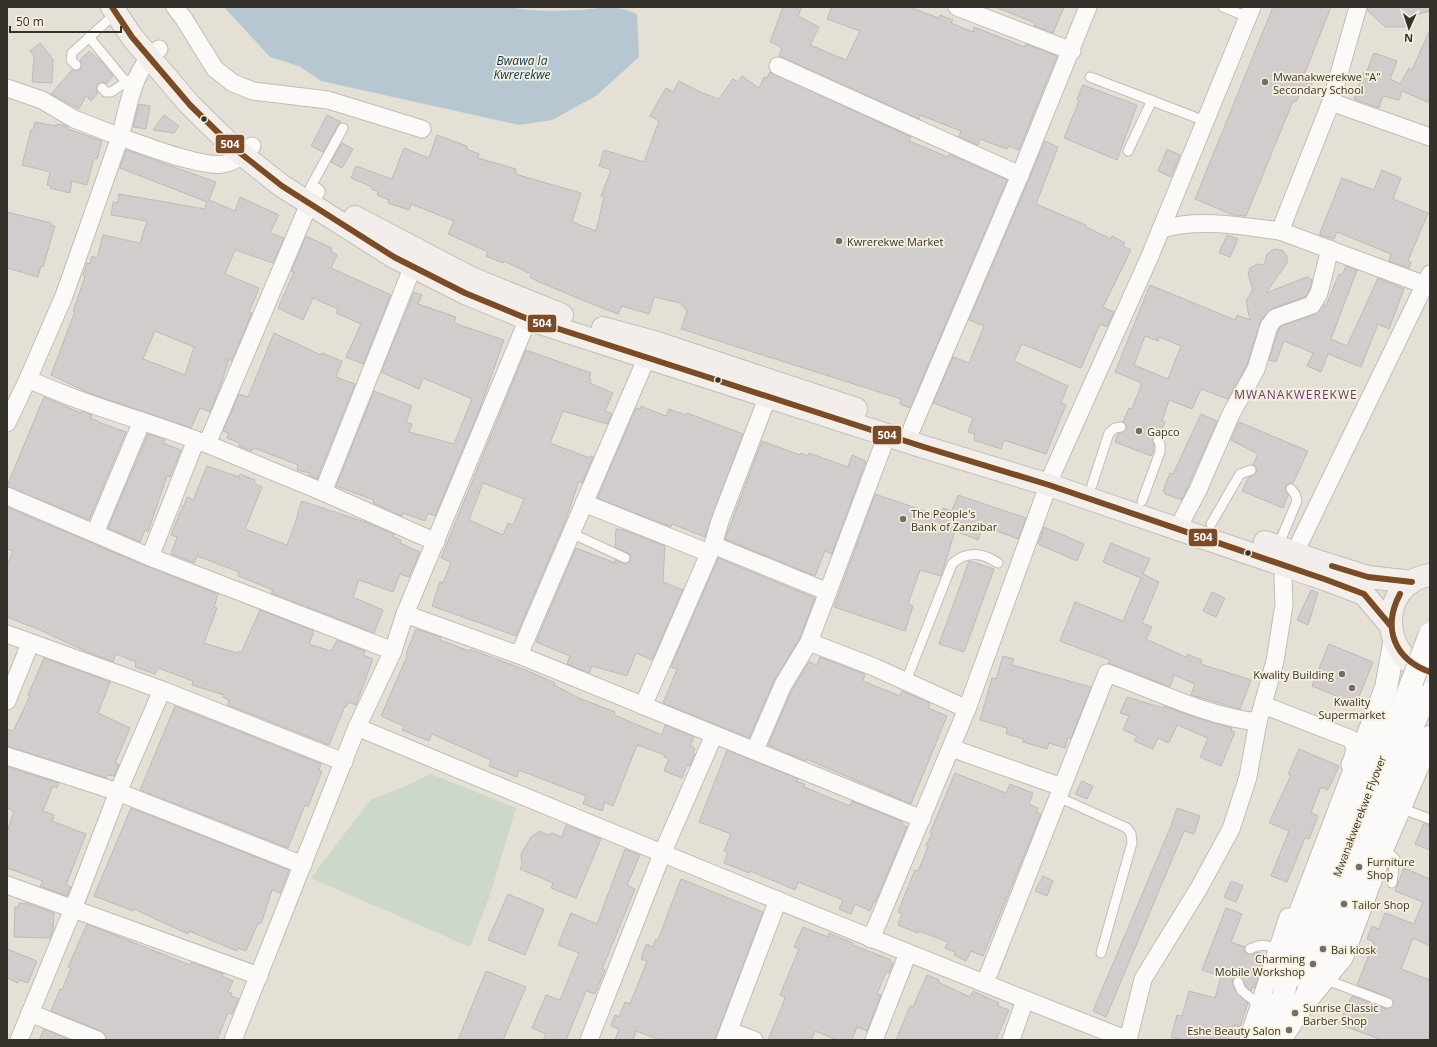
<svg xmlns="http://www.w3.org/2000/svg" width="1437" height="1047" font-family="'Open Sans',sans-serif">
<rect width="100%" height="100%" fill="#e4e0d6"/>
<!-- green -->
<path fill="#ccd8ca" d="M431,774L516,808L490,895L470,947L311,878L371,799L404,787Z"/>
<!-- water -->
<path fill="#b6c7d2" d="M224,7H509C531,12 558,11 580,10C604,8 614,4 637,14L639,57L596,96L552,120L519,125L321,81L299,66L270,57Z"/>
<!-- building -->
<g fill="#d1cdcc" stroke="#bebab8" fill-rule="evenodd">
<path d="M783,7H802L798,16L819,27L810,45L846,60L860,31L827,19L832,7H909L939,18L940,15L953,20L951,23L973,32L974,27L1025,47L1026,44L1057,56L1019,150L1009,146L1007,149L980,139L978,145L959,137L961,131L920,115L919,119L779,56L782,49L780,48V46L770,42Z"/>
<path d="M995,7H1064L1053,33L1034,26L1035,23Z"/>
<path d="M1273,7H1331L1304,75L1314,79L1307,94L1301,91L1296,102L1293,101L1246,216L1233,215L1195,199Z"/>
<path d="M1368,7H1430V11L1408,17L1405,27H1385L1367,10Z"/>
<path d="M1430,30V103L1402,91L1399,100L1383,96L1379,108L1354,99L1364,72L1366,73L1374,53L1397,61L1390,79L1400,84L1409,68L1412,70Z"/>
<path d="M40,43L53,59L52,83L32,82L34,56L30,51Z"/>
<path d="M89,51L102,62L113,76L106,84L103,82L98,84L96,89L98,93L91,101L86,96L79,109L51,94L72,70L77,71L80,69L82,64L80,60Z"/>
<path d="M770,72L911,137L909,141L948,157L950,154L1007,180L910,408L900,404L901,399L681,329L687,311L680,303L654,297L649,314L622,306L618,314L582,300L537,281L530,277L531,274L504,261L503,263L486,256L488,252L448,234L454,221L411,204L409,210L388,203L389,200L377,195L378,192L372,189V187L351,178L356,166L392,179L404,148L429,158L437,135L467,146V149L479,154L478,158L516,169L515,174L581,193L572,222L596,231L604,197L601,196L611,170L599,166L604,150L644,162L659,121L650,116L666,88L673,92L679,81L700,92L719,99L733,79L738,82L742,76L759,88L764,77L767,78Z"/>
<path d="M1083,85L1137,105L1117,160L1064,138L1079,101L1077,99Z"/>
<path d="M139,104L150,106L146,129L133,127Z"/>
<path d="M164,115L179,126L174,133L153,130Z"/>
<path d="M327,115L341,122L338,125L323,152L311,146Z"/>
<path d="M35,122L56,126V124L67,126L68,129L102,141L97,159L94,158L87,185L72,181L70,193L50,188L51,186L47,185L50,172L22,165L31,130H33Z"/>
<path d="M1045,141L1058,147L1036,204L1086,225V227L1111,239L1112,236L1125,243L1123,246L1131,250L1103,307L1114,312L1107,327L1100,324L1081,368L1022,344L1014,361L1068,386L1061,403L1066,405L1046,454L1004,440L1001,449L974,440L975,434L968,432L973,418L933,403L953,357L969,363L984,326L969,320Z"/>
<path d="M342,143L353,149L342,168L331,162Z"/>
<path d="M1167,149L1180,155L1171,177L1158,171Z"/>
<path d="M126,150L216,182L209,200L235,211L240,197L279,215L270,233L284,238L273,263L235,250L225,274L259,288L249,312L252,313L232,361L229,359L220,387L210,412L200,408L191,428L89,393L51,375L75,311H73L85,277L83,275L87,263L90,264L92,256L97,258L103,235L140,243L147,221L111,215L113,202L118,203L119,194L205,209L207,202L120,168ZM155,331L194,347L185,375L143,359Z"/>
<path d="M1382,170L1401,178L1393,199L1428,213L1408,261L1411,262L1409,268L1389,261L1391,254L1337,232L1334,239L1320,235V233L1342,178L1374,190Z"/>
<path d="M7,212L51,223V225L55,226L43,267L41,266L38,277L7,268Z"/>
<path d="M1227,235L1238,239L1230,257L1219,253Z"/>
<path d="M306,236L332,248L331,251L337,255L331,268L391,295L363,364L346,357L361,324L336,313L338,309L313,298L303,320L278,308L294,272L291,271Z"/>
<path d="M1274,249L1282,250L1287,256V263L1266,293L1307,277L1312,280L1310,289L1305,297L1271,309L1261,320L1247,365L1228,399L1201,389L1192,409L1169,400L1162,421L1165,422L1160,434L1153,437L1154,449L1151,456L1115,442L1118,434L1126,429L1127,426L1123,422L1129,408L1132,409L1142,383L1115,372L1150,285L1235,320L1237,315L1250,320L1246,301L1253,289L1248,275L1250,268L1257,264L1264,265L1267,254ZM1145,336L1158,341L1159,337L1181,346L1168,379L1134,365Z"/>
<path d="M1346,266L1357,270L1331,339L1347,346L1378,278L1404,289L1389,329L1378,324L1361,367L1328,354L1321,372L1307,366L1313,353L1284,341L1276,362L1269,360L1278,331L1281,326L1315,314L1324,304L1325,308L1339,274L1342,275Z"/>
<path d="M414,292L422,295L418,304L456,317L454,323L504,340L480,408L435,516L428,513L425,521L403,513L402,516L373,503L374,500L336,486L374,391L412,406L406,422L412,424L409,432L454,444L472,399L423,378L419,389L381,372Z"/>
<path d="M274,333L321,355L322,353L342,361L336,377L355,384L317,479L309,475L310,473L297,470L298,465L254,448L251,451L239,446L240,443L227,438L229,433L223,431L239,394L248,397Z"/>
<path d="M526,350L591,373L589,379H591L590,383L613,393L605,411L612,414L607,424L563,411L550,443L590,458L591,456L593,457L582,483L579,481L565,522L516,636L432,606L440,582L443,583L451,562L441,558ZM483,483L524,499L513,525L508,523L503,535L469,520Z"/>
<path d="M44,397L81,413L82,411L92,415L90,418L98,421V422L126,432L89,520L7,486Z"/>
<path d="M641,406L666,416L669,409L686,415L687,413L743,434L705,537L672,524L671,527L597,498L636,408L640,409Z"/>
<path d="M1201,414L1217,421L1182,500L1165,494V492L1163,491L1170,473L1173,474Z"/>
<path d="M1239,422L1308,451L1293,483H1290L1286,486L1285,490L1288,495L1283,508L1242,491L1248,478L1253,475L1257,471L1256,468L1253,465L1258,454L1231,440Z"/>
<path d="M148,434L165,439L163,443L181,450L170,477L167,476L148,532L145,530L140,542L108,528Z"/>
<path d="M762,441L800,455L801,453L808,456L809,453L848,467L852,455L866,461L832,554L825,551L815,576L725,539Z"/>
<path d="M207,466L239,477L240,474L255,480L254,483L262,487L245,529L287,545L298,515H297L302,501L365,522L394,534L393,537L401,540L400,543L420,552L409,577L400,574L393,592L359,580L353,597L383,610L374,633L271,593L273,590L238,576L239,572L197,556L194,563L171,554L177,537L171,535L183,505L184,506L187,497L193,500Z"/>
<path d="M875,494L940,516L943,508L952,511L958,495L1026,518L1018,539L983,526L978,540L955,531L941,576L920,570L908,604L913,606L905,631L834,607Z"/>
<path d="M7,507L146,566L218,594L214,607L217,608L204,643L237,653L238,651L241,653L260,610L314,631L309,644L331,651L337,640L365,651L363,655L373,659L356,705L348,702L346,707L345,706L329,745L228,705L229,700L223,697L224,695L192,685L193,681L158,668L155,674L135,667L136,662L116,654L113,662L85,651L40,630L7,617V566L13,551L7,549Z"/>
<path d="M1044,527L1084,544L1077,561L1038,544Z"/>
<path d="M616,529L624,530L665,546L663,582L683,590L652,660L636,653L627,676L592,666L589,673L567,664L570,656L536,642L576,548L615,563V560L625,564L630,561V554L615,547Z"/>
<path d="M1111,543L1150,559L1143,574L1159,582L1142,623L1152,627L1146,639L1186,657L1187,654L1202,660L1201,664L1251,680L1240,709L1191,695L1195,684L1174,675L1170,687L1108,663L1110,660L1060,641L1075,602L1123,621L1141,578L1103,562Z"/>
<path d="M718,558L815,598L800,638L774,681L749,738L663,703L677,669L671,667Z"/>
<path d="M969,561L994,569L964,652L939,644Z"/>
<path d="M1311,590L1318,593L1308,625L1297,620Z"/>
<path d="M1212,592L1225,598L1216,617L1203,611Z"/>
<path d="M416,629L441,637L440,640L469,651L470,649L528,671L555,683L554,685L579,698L615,712L614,715L662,735L665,725L694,737L690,746L695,748L693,753L695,754L690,766L687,765L682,778L664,771L669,759L664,757L665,755L637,745L613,806L605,802L602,811L583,804L586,796L519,770L517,777L489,766L491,760L432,734L429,741L402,730L404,726L381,716L408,654H406Z"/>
<path d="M1329,644L1373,662L1356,704L1312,686Z"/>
<path d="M1003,656L1014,659L1012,665L1091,687L1071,738H1068L1065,748L1049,743L1047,749L1023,742L1024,739L1006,734L1007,728L980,720L992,678L996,679Z"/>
<path d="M820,657L865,674L863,681L900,696L902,691L930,703L928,708L947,716L911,804L806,759V761L768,745L792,690L809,662L817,665Z"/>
<path d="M44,658L110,682L98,713L130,728L115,763L119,764L114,776L107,775L106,778L7,746V729L13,731L30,696L28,695Z"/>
<path d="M1127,697L1163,708L1164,706L1197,718L1232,728L1231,731L1235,732L1221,766L1200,757L1208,738L1177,725L1169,743L1158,738L1153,749L1134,741L1137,736L1123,730L1129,716L1120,713Z"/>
<path d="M175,706L321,764L319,770L322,771L308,807L305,805L288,848L140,790Z"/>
<path d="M1299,749L1339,766L1328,790L1321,787L1311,812L1318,816L1309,839L1305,838L1287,882L1271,876L1289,831L1269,823L1291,775L1288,774Z"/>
<path d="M727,750L798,779L797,782L805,784L804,787L850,806L852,801L903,822L902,825L907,827L875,902H874L870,911L855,904L851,914L839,909L843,900L798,882L795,890L750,871L749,873L724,863L728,853L724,851L731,834L699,822Z"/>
<path d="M7,767L59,783L57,788L53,786L43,811L54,815L52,821L86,834L66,885L71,887L67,896L40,886L43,881L7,868V832L14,811L7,808Z"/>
<path d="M955,773L1006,793L1010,784L1033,793L1029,804L1038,808L1036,812L1041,814L983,956L971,951L966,961L954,955L955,952L945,948L948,942L919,931L918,933L898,925L902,914L898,912L915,870L918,871L928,847L926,846L932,833H930Z"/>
<path d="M1082,781L1093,786L1087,799L1075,794Z"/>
<path d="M131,808L289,870L280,893L272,890L262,921L260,924L258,923L246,951L238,948L237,951L189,931L188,934L134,909L133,911L94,896Z"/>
<path d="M1177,808L1200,816L1194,834L1184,831L1106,1017L1093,1011L1171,826Z"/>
<path d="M1424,823L1430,825V850L1415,844Z"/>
<path d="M566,825L601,839L576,898L551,888L553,883L520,869L522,864L521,854L531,837L540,831L548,835L552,833L562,837Z"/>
<path d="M625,849L640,855L627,885L635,889L602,969L605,970L595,994L586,991L566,1040H543L546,1034L532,1028L546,995L560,1000L579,953L558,945L571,913L597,924Z"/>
<path d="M1404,868L1430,879V946L1413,938L1401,969L1430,980V1040H1382L1339,1024L1352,996L1386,1009L1393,1005L1394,1002L1390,998L1357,985L1374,942L1367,939L1372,926L1379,929L1385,913L1414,924L1423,902L1395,891Z"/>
<path d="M1043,876L1053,881L1047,896L1035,891Z"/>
<path d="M681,879L763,912L715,1040H660L636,1031L633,1040H615L619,1029L611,1026L615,1015L619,1017L625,1002L630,1004L647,961L641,959L646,944L653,947L656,939L658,940Z"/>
<path d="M1231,881L1243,886L1236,902L1224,897Z"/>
<path d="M508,894L544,909L525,955L488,940Z"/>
<path d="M19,903L29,904L54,913L53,930L50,938L14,937L15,907H19Z"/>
<path d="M1226,908L1242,914L1231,942L1245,947L1244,951L1247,954L1258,952L1265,955L1255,988L1252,987L1251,991L1246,986L1241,977L1236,976L1232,981L1236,992L1248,1003L1240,1027L1233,1025L1229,1040H1182L1171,1037L1177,1015L1182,1016L1189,991L1215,998L1221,976L1202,970Z"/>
<path d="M87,924L190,965L191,962L223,974L222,976L233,981L228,992L232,993L231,996L239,999L232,1014L228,1013L217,1040H107L105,1034L101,1031L51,1011L60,989L62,990L71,968L68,967Z"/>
<path d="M803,927L828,937L829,933L853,943V945L891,960L890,962L893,963L889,973L886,972L877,994L881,995L867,1031L857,1027L852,1040H837L815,1031L811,1040H768L784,1001L785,997L780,995L799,949L794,947Z"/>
<path d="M7,949L37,961L28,983L19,980L18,983L7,978Z"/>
<path d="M486,971L526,987L503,1040H458Z"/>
<path d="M927,975L939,980L938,982L970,997L973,991L999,1003L998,1006L1009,1010L996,1040H896L910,1006L913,1007Z"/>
<path d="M44,1029L70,1040H39Z"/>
</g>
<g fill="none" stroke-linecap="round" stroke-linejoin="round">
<!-- lane casing -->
<g stroke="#c1bdb5" stroke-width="11">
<g id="lane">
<path d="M1223,7L1248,17"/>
<path d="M89,37L126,82"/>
<path d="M76,65L71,60L72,53L116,13"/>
<path d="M1090,77L1205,121"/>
<path d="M102,88L106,92H111L131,79"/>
<path d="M1128,151L1152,100"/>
<path d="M310,188L343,128"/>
<path d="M1092,485L1109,433L1115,428L1121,427"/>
<path d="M1142,501L1160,452V444L1158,440"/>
<path d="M1211,524L1240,474L1251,470"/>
<path d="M571,533L625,558"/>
<path d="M1278,546L1297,501L1295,494L1291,489"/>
<path d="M906,681L952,564C966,551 982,552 998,563"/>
<path d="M1058,797L1127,828L1131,834L1132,843L1101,953"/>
<path d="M1400,808L1430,819"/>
<path d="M1381,852L1391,855L1395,859L1392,883"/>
<path d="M1250,949C1260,944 1266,944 1277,949"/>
<path d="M1324,979L1388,1003"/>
<path d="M1238,982L1241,990L1258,1004"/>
</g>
</g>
<!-- street casing -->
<g stroke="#c1bdb5" stroke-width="19">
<g id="street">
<path d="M175,7L184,19L215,69L233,83L253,91L328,100L422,129"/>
<path d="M957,7L1072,51"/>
<path d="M1358,7L1331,102L1280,231L1425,285"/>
<path d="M778,66L1020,175"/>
<path d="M7,88L42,100L74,119L120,137C129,106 132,69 159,49"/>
<path d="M1331,102L1430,137"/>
<path d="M1161,229C1200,218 1241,226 1280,231"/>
<path d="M28,379L64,296L120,137C144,145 201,168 224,164C235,162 245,153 252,146"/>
<path d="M7,423L28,379C82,404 140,419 196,440"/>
<path d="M912,428L1020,175L1088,7"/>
<path d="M207,444L323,492L436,542"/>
<path d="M323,492L413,266"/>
<path d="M7,496L150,557L393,651"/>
<path d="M584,503L709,553"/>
<path d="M1178,528L1198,490L1231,414L1256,369L1269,326L1275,318L1312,305L1319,293L1330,249"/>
<path d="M95,533L142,421"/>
<path d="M713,545L828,592"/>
<path d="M150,557L196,440L207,444L309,204L316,192"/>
<path d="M405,614L519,655L922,819"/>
<path d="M7,634L162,690L344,762"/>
<path d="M809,642L874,667L967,709"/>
<path d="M519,655L647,357"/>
<path d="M7,701L30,644"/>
<path d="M1263,705L1351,739C1357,749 1354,755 1350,765"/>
<path d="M643,706L713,545L720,521L768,396"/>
<path d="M1258,722L1275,661L1284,605L1283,577L1430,274"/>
<path d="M357,727C613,834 870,939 1128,1040"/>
<path d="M951,748L1062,787"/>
<path d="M755,750L783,685L809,642L887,435"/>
<path d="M7,756L118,792L303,865"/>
<path d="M7,885L259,976"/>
<path d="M871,939L967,709L1053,472L1150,256L1252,7"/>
<path d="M985,983L1107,673C1157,691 1205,716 1258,722L1248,777L1231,829L1199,888L1143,979L1128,1040"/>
<path d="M30,1013L97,1040"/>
<path d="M729,1031L754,1040"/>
<path d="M19,1040L73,909L118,792L162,690"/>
<path d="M233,1040L357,727L393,651L405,614L528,319"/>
<path d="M589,1040L662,854L714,735"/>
<path d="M725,1040L778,900"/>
<path d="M874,1040L908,953"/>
<path d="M1011,1040L1025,1000"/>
<path d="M1248,1040L1288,917"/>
</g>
</g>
<!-- secondary casing -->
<g stroke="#c1bdb5" stroke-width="24">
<g id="secondary">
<path d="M1293,976L1310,941L1412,682"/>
<path d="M1303,1004L1430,683"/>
<path d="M1259,1040L1284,995L1292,934L1386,688L1394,644"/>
<path d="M1280,1040L1303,1004L1342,957L1381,852L1430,737"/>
</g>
</g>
<!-- primary casing -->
<g stroke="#c2bfbb" stroke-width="24">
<g id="primary">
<path d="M112,7L132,37L190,105L235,149L282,186L394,257L465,293L528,319L924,447L1049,485L1327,580L1364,594L1390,625"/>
<path d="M355,217L471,278L562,315"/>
<path d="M603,328L654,342L856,409"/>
<path d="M1265,542L1314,560L1368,577L1412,582"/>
<path d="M1430,575C1377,583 1379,660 1430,672"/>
</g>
</g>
<!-- lane -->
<use href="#lane" stroke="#fbfaf9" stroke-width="9"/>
<!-- street -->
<use href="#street" stroke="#fbfaf9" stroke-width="17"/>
<!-- secondary -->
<use href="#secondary" stroke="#fbfaf9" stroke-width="22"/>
<!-- primary -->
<use href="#primary" stroke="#f3eeeb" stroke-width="22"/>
<!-- secondary-bridge casing -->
<g stroke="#c1bdb5" stroke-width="24" stroke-linecap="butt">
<path id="secondary-bridge" d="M1412,682L1430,634"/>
</g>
<!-- secondary-bridge -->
<use href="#secondary-bridge" stroke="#fbfaf9" stroke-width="22"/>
<!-- bus-1 casing -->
<g stroke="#f8f0dd" stroke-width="9">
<g id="bus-1">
<path d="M112,7L132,37L190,105L235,149L282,186L394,257L465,293L528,319L924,447L1049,485L1327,580L1364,594L1390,625"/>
<path d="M1332,566L1368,577L1412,582"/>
<path d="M1400,594C1382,628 1394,659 1430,672"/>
</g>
</g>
<!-- bus-1 -->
<use href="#bus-1" stroke="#7a4b2a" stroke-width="6"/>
</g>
<!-- markers -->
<g fill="#726f67" stroke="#f8f0dd" stroke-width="1.5">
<circle cx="1265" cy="82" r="4"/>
<circle cx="839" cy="241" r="4"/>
<circle cx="1139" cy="431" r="4"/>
<circle cx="903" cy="519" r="4"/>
<circle cx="1342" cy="674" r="4"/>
<circle cx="1352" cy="688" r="4"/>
<circle cx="1359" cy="867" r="4"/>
<circle cx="1344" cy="904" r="4"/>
<circle cx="1323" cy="949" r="4"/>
<circle cx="1313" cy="964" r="4"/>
<circle cx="1295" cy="1013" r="4"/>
<circle cx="1289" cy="1030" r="4"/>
</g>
<g fill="#35322b" stroke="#f8f0dd" stroke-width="1.5">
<circle cx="204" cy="119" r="3.5"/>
<circle cx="718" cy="380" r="3.5"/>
<circle cx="1248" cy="553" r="3.5"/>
</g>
<g text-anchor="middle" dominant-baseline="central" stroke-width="3.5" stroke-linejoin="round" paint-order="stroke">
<!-- poi labels -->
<g font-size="11" fill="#35322b" stroke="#f8f0dd" text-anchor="start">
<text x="1273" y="76">Mwanakwerekwe "A"<tspan x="1273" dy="13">Secondary School</tspan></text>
<text x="847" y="241">Kwrerekwe Market</text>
<text x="1147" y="431">Gapco</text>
<text x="911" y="513">The People's<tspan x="911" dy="13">Bank of Zanzibar</tspan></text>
<text x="1334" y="674" text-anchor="end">Kwality Building</text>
<text x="1352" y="701" text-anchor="middle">Kwality<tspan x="1352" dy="13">Supermarket</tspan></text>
<text x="1367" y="861">Furniture<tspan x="1367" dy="13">Shop</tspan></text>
<text x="1352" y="904">Tailor Shop</text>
<text x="1331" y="949">Bai kiosk</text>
<text x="1305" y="958" text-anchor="end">Charming<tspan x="1305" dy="13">Mobile Workshop</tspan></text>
<text x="1303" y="1007">Sunrise Classic<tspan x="1303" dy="13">Barber Shop</tspan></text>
<text x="1281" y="1030" text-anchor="end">Eshe Beauty Salon</text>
</g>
<!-- street labels -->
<g font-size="11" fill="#35322b" stroke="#f8f0dd">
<text transform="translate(1359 816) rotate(-69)">Mwanakwerekwe Flyover</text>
</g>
<!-- water labels -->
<g font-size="12" font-style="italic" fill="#093653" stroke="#f8f0dd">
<text x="522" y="60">Bwawa la<tspan x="522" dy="14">Kwrerekwe</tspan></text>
</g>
<!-- neighbourhood labels -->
<g font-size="12" letter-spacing="1" fill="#623b73" stroke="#f8f0dd">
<text x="1296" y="394">MWANAKWEREKWE</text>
</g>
</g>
<g stroke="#f8f0dd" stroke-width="1.5">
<rect x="215" y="134" width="30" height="20" rx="4" fill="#7a4b2a"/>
<rect x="527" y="314" width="30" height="19" rx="4" fill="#7a4b2a"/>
<rect x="872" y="425" width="30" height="20" rx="4" fill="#7a4b2a"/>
<rect x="1188" y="528" width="30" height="19" rx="4" fill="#7a4b2a"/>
</g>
<g font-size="11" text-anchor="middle" font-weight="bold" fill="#fff">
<text x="230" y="148">504</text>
<text x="542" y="327">504</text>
<text x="887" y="439">504</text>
<text x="1203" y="541">504</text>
</g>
<!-- border -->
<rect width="1437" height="1047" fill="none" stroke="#35322b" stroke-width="16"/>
<!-- north arrow -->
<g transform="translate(1409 28) rotate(183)" stroke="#f8f0dd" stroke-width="3" paint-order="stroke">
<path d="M0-3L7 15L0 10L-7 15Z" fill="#35322b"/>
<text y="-6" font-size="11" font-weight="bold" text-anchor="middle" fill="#35322b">N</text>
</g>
<!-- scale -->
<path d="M10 26v6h111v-6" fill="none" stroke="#35322b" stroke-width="2"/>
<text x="16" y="26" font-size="12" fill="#35322b" stroke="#f8f0dd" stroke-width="3" paint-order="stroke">50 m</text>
</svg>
